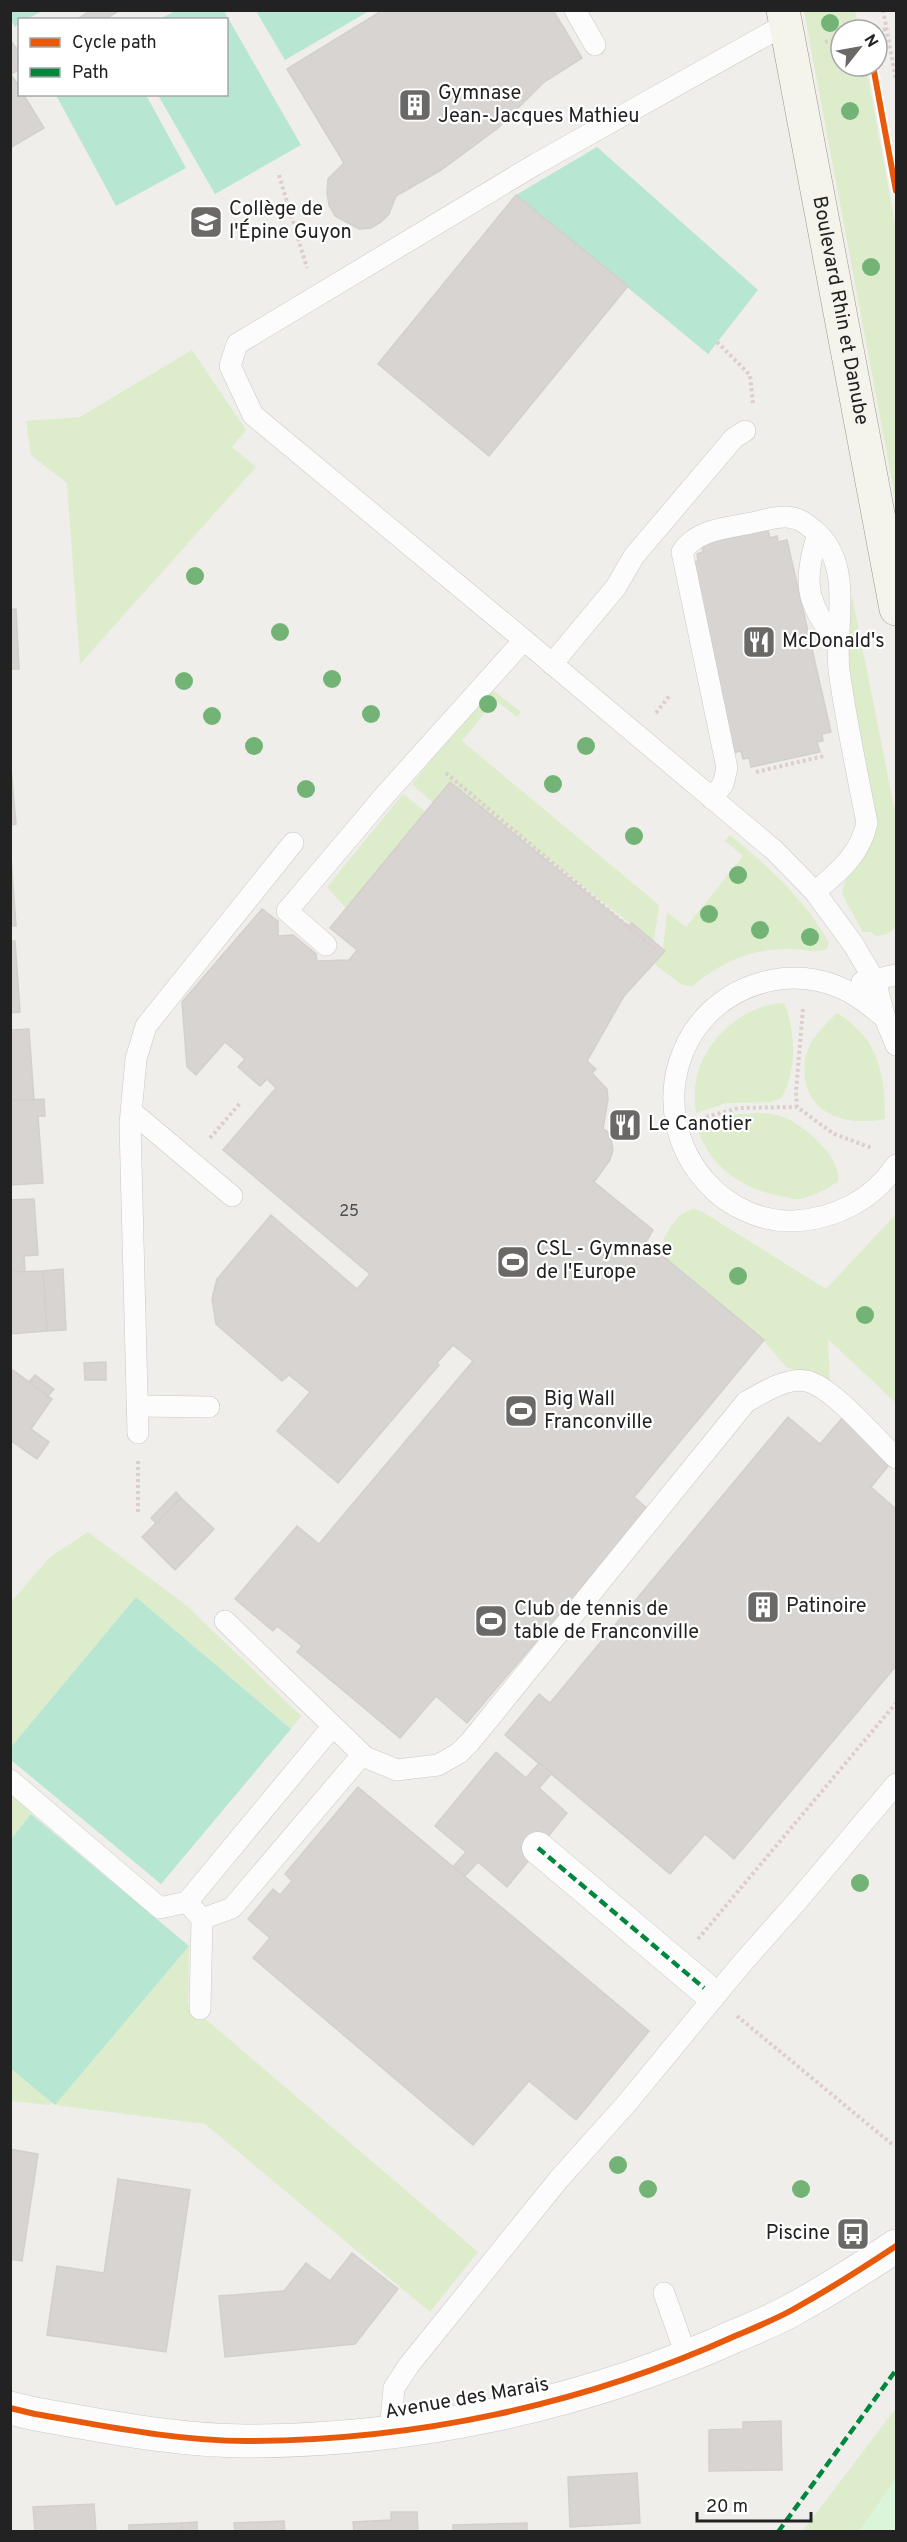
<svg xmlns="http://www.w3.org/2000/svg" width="907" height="2542" font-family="Overpass,sans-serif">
<rect width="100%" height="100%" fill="#f0eeeb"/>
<!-- grass -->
<g fill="#ddeccb">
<path d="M804,11H855L859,30H841V66H866L896,229V502Z"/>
<path d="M192,350L246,430L232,447L256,467L80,664L67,483L31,455L26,421L80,417Z"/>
<path d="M852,596L896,817V927L887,934L877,936L870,932H863L842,894C844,871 869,856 875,833C866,766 834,660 852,596Z"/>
<path d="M490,688L521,712L517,717L495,700L462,741L659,905L654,942L450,783L433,803L412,784Z"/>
<path d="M403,794L426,812L346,908L327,887Z"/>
<path d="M730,835C768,866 805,899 829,943L827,949C816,954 802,949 790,949C753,948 721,962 693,986L682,985L653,963L665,951L663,949L667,912L686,927L743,856L725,841Z"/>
<path d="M784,1003C796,1029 797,1073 781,1098L771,1102L727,1103L696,1113C694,1099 694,1086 698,1072C709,1036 746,1004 784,1003Z"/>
<path d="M837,1013C879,1039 885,1073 885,1119C853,1126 809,1118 805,1077C804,1068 804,1058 808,1049C814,1035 826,1024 837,1013Z"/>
<path d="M763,1113C771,1114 779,1115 786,1118C806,1127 843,1159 838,1182C826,1189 814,1196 800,1199C794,1200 787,1197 781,1196C745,1190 710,1168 698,1130C712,1113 742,1114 763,1113Z"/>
<path d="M693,1209L701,1211L826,1289L896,1214V1403L828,1339L830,1386L807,1372L787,1368L763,1340L659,1252C665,1235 674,1214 693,1209Z"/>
<path d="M88,1532L187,1606L301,1716L291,1729L136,1597L11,1747V1602L50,1557Z"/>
<path d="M10,1769L31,1814L11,1839H10Z"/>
<path d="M189,1946L188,2004L478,2252L430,2312L205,2124L55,2105Z"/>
<path d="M10,2069L52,2102L49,2105L11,2101Z"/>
<path d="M896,2408V2531L802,2532Z"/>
</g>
<!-- park -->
<path fill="#daf5da" d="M896,2478V2531H859Z"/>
<!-- pitch -->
<g fill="#b7e6d2">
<path d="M11,10H42V11L27,19L20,20L19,24L15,27L11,20Z"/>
<path d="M175,11H224L301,145L215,194L158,95L226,94V20L160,19Z"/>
<path d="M256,11H369L285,60Z"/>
<path d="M56,95H146L186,168L116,206Z"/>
<path d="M597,147L758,290L708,354L516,195Z"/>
<path d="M136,1597L291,1729L161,1884L11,1760V1747Z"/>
<path d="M31,1814L189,1946L55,2105L11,2069V1839Z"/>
</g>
<!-- building -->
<g fill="#d7d4d2" stroke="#d3d0cc" stroke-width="1.5">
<path d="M91,10H120L104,20H76Z"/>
<path d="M383,10H553L582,58L544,82L498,128L441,170L396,196L389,214L381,222L371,228L359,229L335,216L329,205L327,193L328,179L344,163L287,69Z"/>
<path d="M10,40L20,53V69L11,74Z"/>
<path d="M10,73L20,88V94H23L44,128L10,148Z"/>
<path d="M516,195L628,286L489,456L378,364Z"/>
<path d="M767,527L770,538L777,536L778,542L787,540L831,732L822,734L823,741L817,742L820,752L751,767L749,758L743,759L741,751L732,753L689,563L698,561L697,554L703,552L701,542Z"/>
<path d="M16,609L19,669H10V610Z"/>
<path d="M10,756L16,824L10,825Z"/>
<path d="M450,782L628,926L632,923L665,951L624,996L587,1061L596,1069L592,1073L607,1089L608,1099L603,1129L610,1133L613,1150L610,1160L594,1182L653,1230L646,1242L764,1340L634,1497L648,1509L467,1723L436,1696L400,1738L297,1652L302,1646L277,1626L273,1631L235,1599L297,1526L319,1544L473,1361L453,1345L437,1363L439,1365L338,1483L277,1431L310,1392L289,1375L282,1381L216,1324L212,1299L217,1279L271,1215L357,1289L370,1274L223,1150L276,1088L267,1079L260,1086L238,1067L245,1059L225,1042L196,1075L187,1067L182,1002L262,909L278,921V936L293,935L316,954L317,961L349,960L357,950L330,928Z"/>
<path d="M10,842L16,926H10Z"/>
<path d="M10,941H15L20,1012L10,1013Z"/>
<path d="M29,1029L34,1100L10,1101V1030Z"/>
<path d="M44,1099L45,1116H38L43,1183L10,1185V1101Z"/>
<path d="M34,1199L38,1255L24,1256L25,1272H10V1200Z"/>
<path d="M63,1269L66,1330L47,1331L43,1271Z"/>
<path d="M43,1271L47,1331L10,1334V1272Z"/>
<path d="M106,1362V1380H85L84,1363Z"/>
<path d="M13,1370L52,1399L31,1429L49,1442L37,1459L10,1440V1374Z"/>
<path d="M35,1375L54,1389L48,1396L29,1382Z"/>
<path d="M788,1417L820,1444L843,1417L893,1460L871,1487L896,1509V1666L734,1859L705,1834L670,1874L505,1735L539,1694L550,1703Z"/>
<path d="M176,1492L181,1498L156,1523L151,1518Z"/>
<path d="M181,1498L214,1529L175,1570L142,1537Z"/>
<path d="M496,1752L526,1778L539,1763L552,1773L539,1788L567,1813L507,1887L478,1862L465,1876L453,1867L466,1852L435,1826Z"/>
<path d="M358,1787L649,2031L576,2120L529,2081L473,2145L253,1958L270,1938L248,1919L273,1889L280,1895L292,1881L285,1874Z"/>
<path d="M10,2149L38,2154L22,2261L10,2259Z"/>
<path d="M118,2179L190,2190L166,2352L47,2335L57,2266L104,2273Z"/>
<path d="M352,2253L398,2289L355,2344L225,2357L219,2296L284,2291L306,2263L330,2281Z"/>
<path d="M781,2421L782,2470L709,2471V2430L743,2429V2422Z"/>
<path d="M637,2473L640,2523L570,2527L568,2477Z"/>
<path d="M94,2504L96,2532H35L33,2507Z"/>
<path d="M391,2512H417L418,2532H354L353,2522L391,2520Z"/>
<path d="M284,2521L285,2532H235L234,2523Z"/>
<path d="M197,2522V2532H181L182,2523Z"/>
<path d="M182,2523L181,2532H129V2525Z"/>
<path d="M527,2523V2532H453V2525Z"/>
</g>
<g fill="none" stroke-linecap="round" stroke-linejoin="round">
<!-- service casing -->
<g stroke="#c9c8c7" stroke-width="22">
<g id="service">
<path d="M575,10L595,45"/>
<path d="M818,534C803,580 805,603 837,641"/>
<path d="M524,640L253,415L230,366L237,344L536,164L786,24"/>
<path d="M552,664L616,587L634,556L734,438L745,431"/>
<path d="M712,799L723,784L727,768L682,552C697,529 727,528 751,523C762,521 776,516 787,517C800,518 805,523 815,531C855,566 834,625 839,670C846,722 857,772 867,823C860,855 839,871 815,892"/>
<path d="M326,945L287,911L385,795L524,640L775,851L815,892L853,944L875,981L885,1018L896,1045"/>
<path d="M862,982L896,975"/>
<path d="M885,1018C869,1005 855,993 836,986C817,978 793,976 773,980C676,998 642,1113 708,1184C729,1207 762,1222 793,1221C835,1219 873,1200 896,1165"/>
<path d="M132,1112L232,1196"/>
<path d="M138,1406L209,1407"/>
<path d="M138,1433L130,1124L136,1059L146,1026L293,843"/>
<path d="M225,1621L365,1757L397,1770L438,1765L459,1753L470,1742L746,1402C762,1393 787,1377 806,1381C832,1386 876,1439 896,1458"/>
<path d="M10,1780L160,1908L187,1902"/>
<path d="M202,1919L232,1908L362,1755"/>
<path d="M200,2009L202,1919L187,1902L332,1727"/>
<path d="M664,2293L687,2358"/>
<path d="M390,2431L394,2388L409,2365L559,2179L627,2103L739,1967L799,1899L896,1784"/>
</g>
</g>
<!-- pedestrian casing -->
<g stroke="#c9c8c7" stroke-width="33">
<path id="pedestrian" d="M538,1848L704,1988"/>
</g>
<!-- tertiary casing -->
<g stroke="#c9c8c7" stroke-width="34">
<path id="tertiary" d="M10,2408L35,2414C105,2426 176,2441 246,2441C413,2441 583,2405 735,2336C754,2328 774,2320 792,2310C828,2290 863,2268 896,2246"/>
</g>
<!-- secondary casing -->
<g stroke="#999a82" stroke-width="34">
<g id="secondary">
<path id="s1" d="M783,10L896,609"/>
</g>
</g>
<!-- path -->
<g stroke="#dccecd" stroke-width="4" stroke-dasharray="3 3" stroke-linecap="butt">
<path d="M883,10L896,80"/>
<path d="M877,31L887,29"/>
<path d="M825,42L841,38"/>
<path d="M279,175L307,268"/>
<path d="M717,342L750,375L753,403"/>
<path d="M656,713L670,695"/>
<path d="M756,772L824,756"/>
<path d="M446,773L657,951"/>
<path d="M803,1009L796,1091L797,1107L834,1134L872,1148"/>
<path d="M706,1117L739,1108L797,1107"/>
<path d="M210,1138L241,1102"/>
<path d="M138,1461V1515"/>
<path d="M698,1939L896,1703"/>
<path d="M737,2016L893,2145"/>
</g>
<!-- service -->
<use href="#service" stroke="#fdfcfc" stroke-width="21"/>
<!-- pedestrian -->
<use href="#pedestrian" stroke="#fdfcfc" stroke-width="32"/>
<!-- tertiary -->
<use href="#tertiary" stroke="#fdfcfc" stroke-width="33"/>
<!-- secondary -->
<use href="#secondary" stroke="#f4f4ed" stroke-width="33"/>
<!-- quiet -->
<g stroke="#00873e" stroke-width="4.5" stroke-dasharray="9 4.5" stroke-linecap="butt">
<path d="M538,1848L704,1988"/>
<path d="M778,2532L896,2370"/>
</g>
<!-- cycleway casing -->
<g stroke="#fff" stroke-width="10">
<g id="cycleway">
<path d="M873,66L896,191"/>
<path d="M10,2408L35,2414C105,2426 176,2441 246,2441C413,2441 583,2405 735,2336C754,2328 774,2320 792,2310C828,2290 863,2268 896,2246"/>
</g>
</g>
<!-- cycleway -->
<use href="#cycleway" stroke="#e8590c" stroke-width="6"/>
</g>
<!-- trees -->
<g fill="#73b476">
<circle cx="830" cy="23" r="9"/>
<circle cx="850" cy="111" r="9"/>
<circle cx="871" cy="267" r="9"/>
<circle cx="195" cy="576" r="9"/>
<circle cx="280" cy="632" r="9"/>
<circle cx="332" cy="679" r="9"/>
<circle cx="184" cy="681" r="9"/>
<circle cx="488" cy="704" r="9"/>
<circle cx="371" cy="714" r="9"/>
<circle cx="212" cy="716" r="9"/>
<circle cx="254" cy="746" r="9"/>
<circle cx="586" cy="746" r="9"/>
<circle cx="553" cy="784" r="9"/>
<circle cx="306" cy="789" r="9"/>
<circle cx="634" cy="836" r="9"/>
<circle cx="738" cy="875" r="9"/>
<circle cx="709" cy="914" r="9"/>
<circle cx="760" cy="930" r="9"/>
<circle cx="810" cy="937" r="9"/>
<circle cx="738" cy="1276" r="9"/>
<circle cx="865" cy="1315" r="9"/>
<circle cx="860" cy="1883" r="9"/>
<circle cx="618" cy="2165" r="9"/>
<circle cx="648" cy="2189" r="9"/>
<circle cx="801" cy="2189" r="9"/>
</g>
<!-- icons -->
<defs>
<g id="building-square" transform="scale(1.725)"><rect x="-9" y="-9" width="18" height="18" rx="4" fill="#6a6968" stroke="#fff"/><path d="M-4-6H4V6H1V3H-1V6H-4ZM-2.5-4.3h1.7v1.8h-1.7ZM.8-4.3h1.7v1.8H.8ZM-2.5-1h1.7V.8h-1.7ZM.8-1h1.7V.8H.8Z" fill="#fff"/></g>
<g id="school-square" transform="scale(1.725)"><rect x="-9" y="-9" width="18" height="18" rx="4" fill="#6a6968" stroke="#fff"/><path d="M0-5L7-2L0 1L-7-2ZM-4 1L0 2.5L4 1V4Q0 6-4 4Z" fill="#fff"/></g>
<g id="restaurant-square" transform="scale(1.725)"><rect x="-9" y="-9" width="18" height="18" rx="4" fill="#6a6968" stroke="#fff"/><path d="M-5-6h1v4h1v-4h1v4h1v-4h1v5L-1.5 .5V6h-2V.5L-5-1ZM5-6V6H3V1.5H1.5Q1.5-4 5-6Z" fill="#fff"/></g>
<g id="stadium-square" transform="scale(1.725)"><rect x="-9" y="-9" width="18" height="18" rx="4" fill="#6a6968" stroke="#fff"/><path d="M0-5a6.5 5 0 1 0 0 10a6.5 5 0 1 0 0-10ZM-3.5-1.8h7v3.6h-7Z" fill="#fff"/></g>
<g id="bus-square" transform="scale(1.725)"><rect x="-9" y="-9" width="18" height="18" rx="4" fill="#6a6968" stroke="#fff"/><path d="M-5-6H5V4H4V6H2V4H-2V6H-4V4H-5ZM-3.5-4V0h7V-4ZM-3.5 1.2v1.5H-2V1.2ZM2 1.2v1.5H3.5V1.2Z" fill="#fff"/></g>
</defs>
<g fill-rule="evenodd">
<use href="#building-square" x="415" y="105"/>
<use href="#school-square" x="206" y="222"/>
<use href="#restaurant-square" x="759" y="642"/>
<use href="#restaurant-square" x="625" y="1125"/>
<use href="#stadium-square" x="513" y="1262"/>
<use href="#stadium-square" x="521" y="1411"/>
<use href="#building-square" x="763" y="1607"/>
<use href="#stadium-square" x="491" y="1621"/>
<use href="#bus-square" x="853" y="2234"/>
</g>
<g text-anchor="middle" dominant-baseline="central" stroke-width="4.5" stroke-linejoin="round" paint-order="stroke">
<!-- number labels -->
<g font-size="16" fill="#4f4e4e">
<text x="349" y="1212">25</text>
</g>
<!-- poi labels -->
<g font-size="20" fill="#222" stroke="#fff" text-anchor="start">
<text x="438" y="94">Gymnase<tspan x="438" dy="23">Jean-Jacques Mathieu</tspan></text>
<text x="229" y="210">Collège de<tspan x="229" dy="23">l'Épine Guyon</tspan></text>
<text x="782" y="642">McDonald's</text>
<text x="648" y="1125">Le Canotier</text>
<text x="536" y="1250">CSL - Gymnase<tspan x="536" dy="23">de l'Europe</tspan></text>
<text x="544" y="1400">Big Wall<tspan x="544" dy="23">Franconville</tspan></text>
<text x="786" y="1607">Patinoire</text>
<text x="514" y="1610">Club de tennis de<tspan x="514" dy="23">table de Franconville</tspan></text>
<text x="830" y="2234" text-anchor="end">Piscine</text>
</g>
<!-- street labels -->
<g font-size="20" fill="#222" stroke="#fff">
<text stroke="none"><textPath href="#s1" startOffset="306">Boulevard Rhin et Danube</textPath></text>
<text transform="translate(467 2399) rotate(-10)">Avenue des Marais</text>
</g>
</g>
<!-- border -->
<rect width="907" height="2542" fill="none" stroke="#222222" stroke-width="24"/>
<!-- legend -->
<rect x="18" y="18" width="210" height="78" fill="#ffffff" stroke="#a7a7a7" stroke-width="1.5"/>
<rect x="30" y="38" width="30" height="9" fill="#e8590c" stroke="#a7a7a7" stroke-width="1.5"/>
<text x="72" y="48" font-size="18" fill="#222222">Cycle path</text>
<rect x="30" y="68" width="30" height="9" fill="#00873e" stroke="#a7a7a7" stroke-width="1.5"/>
<text x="72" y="78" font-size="18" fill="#222222">Path</text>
<!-- north arrow -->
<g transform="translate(859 48) rotate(59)"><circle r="28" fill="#ffffff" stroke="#a7a7a7" stroke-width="1.5"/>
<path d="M0-4.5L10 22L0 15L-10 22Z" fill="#6a6968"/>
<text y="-9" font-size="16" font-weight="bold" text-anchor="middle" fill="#222222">N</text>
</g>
<!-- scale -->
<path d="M697 2512v9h114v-9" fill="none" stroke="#222222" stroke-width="3"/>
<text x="706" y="2512" font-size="18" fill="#222222" stroke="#ffffff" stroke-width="4.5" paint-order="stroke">20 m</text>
</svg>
